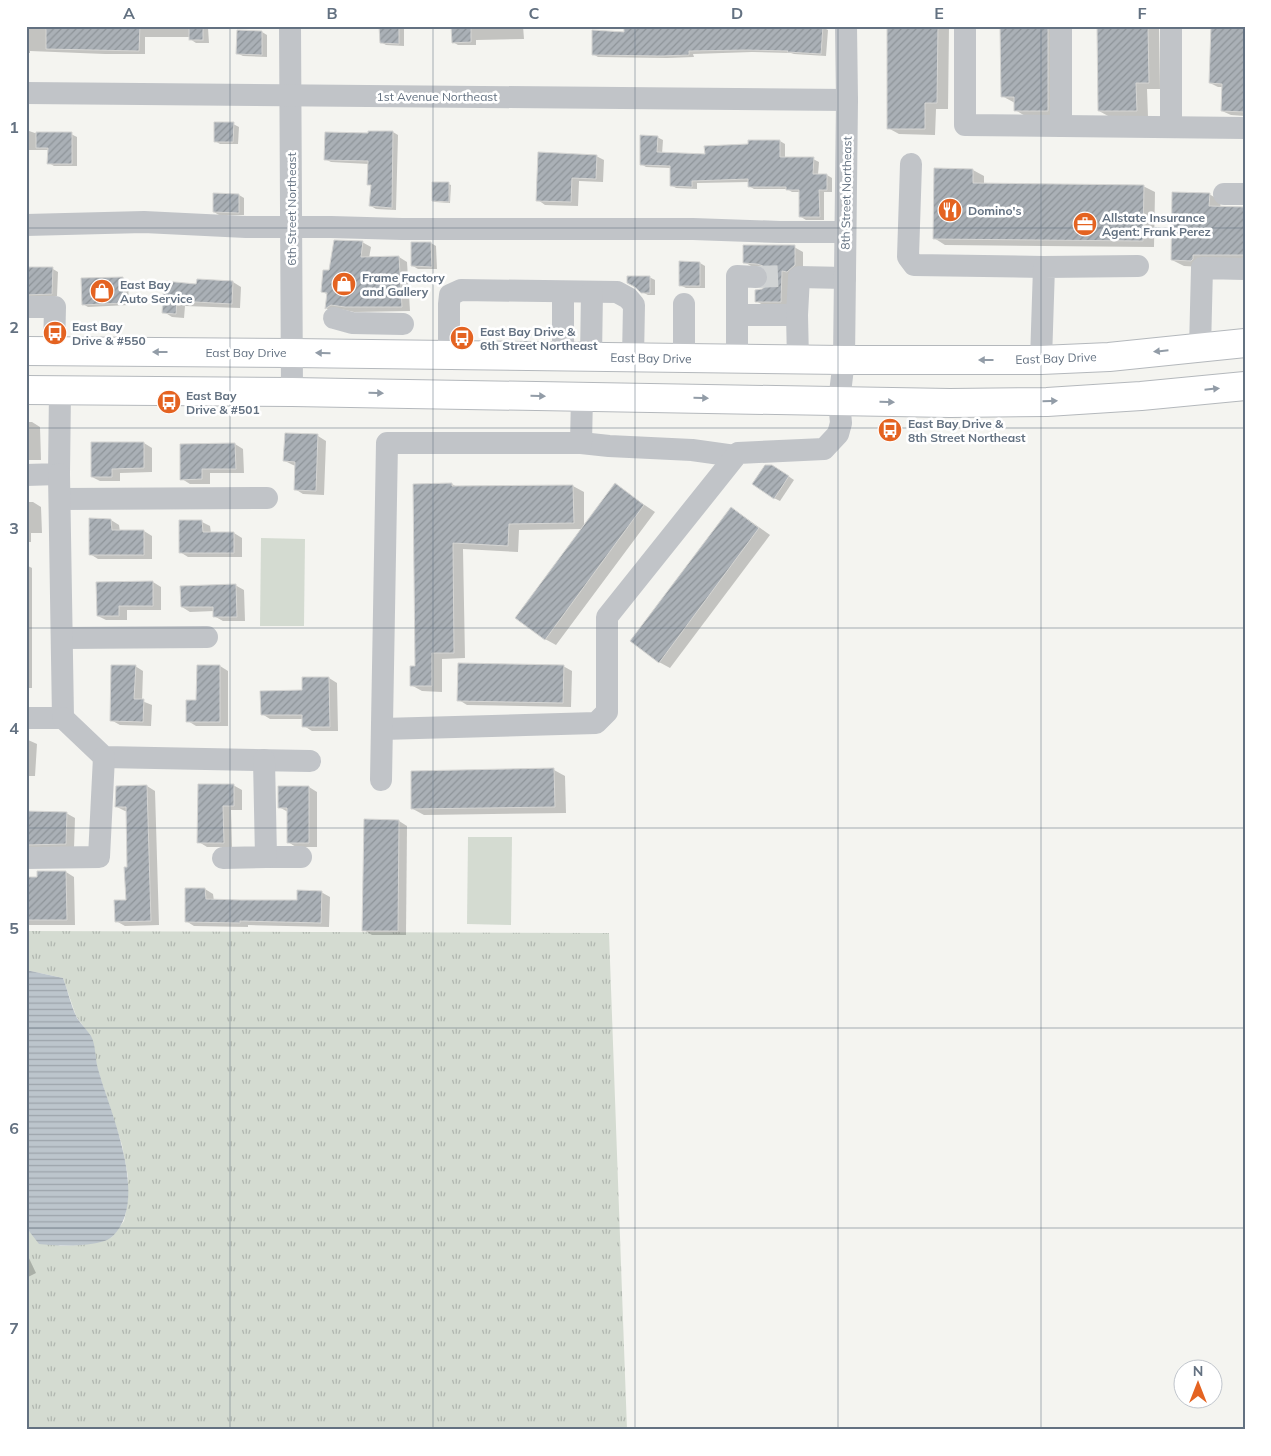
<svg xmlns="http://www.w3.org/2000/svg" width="1271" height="1456" font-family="Mulish,sans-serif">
<defs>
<pattern id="park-tufts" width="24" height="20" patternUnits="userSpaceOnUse" patternTransform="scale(1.25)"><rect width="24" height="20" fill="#d4dbd1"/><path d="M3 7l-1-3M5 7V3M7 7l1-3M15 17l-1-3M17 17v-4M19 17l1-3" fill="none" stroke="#b0b6af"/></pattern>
<pattern id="water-rules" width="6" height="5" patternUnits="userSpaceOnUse" patternTransform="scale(1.25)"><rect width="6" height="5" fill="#bcc5cc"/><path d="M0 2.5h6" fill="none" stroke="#9ca4ab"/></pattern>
<pattern id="building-hatch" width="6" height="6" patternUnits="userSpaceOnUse" patternTransform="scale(1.25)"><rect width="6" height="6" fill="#aab0b6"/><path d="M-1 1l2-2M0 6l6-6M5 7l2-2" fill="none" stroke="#8e9499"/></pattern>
</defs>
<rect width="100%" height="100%" fill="#f4f4f0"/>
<!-- grass -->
<g fill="#d4dbd1">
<path d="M261,538L305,539L304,626H260Z"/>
<path d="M468,837H512L511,925L467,924Z"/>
</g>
<!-- park -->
<path fill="url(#park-tufts)" d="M26,931L609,933L627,1430H26V1223L29,1231L60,1246L80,1245L102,1241L112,1237L124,1221L127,1207L128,1177L122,1145L97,1067L91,1037L76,1016L63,978L26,970Z"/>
<!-- water -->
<path fill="url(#water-rules)" d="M26,970L63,978C68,991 71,1006 77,1018C81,1024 87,1030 91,1036C96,1045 95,1059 98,1069C110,1112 150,1199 113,1236C101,1248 55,1246 39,1244L29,1231L26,1223Z"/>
<!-- shadow -->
<g fill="#0003">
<path d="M26,26H74V28L100,29V26H222V27L208,28L209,43H196L190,39V37H145V54H105L30,51V53H26Z"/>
<path d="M381,26H404V46L386,45L381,42Z"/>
<path d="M452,26H523L524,39L476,40V45H458L453,42Z"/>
<path d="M748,26L822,27L828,30L826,56L794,54L791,53L752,52L693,54L694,57L667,58L598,57L593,54L626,33Z"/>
<path d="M888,26H949L948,109H936L935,135L899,134L888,128Z"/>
<path d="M1001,26H1061L1059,117H1027L1015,110V103L1002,96Z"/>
<path d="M1098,26H1159L1160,89H1147L1148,117H1110L1099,111Z"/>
<path d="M1245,26V116L1231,115L1222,111L1223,87H1218L1210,83Z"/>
<path d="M238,32H262L267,35V57L243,56L237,53Z"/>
<path d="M233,124L239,127L238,144H220L215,141Z"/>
<path d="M26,130L35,133L71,134L77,137V166H54L49,163V150H26Z"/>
<path d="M369,132H393L398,135L396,210L376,209L371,206L372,186L369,184V164L331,162L325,159L369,135Z"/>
<path d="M657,137L663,140L662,154L706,155L749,146L780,141L785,144V158L813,159L819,162L818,175H827L832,178V192H824V220H806L801,217L800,192H792L787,189H754L749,186V182L697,183V189L676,188L671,185V168L646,167L641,164Z"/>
<path d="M596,156L604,160L603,182L579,181L578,206L545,205L538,200Z"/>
<path d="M973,170L984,176V184L1143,186L1155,192L1154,247L945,245L934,238Z"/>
<path d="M448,184L451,185L450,203L435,202L433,201Z"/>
<path d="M1209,194L1221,201L1220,208H1245V261L1203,267L1184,266L1172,260Z"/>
<path d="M239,195L244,198V215H219L214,212Z"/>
<path d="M362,242L371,247L369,258L399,257L407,262L410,311L354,312L340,309L334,313L326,308L328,295L322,291L330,272Z"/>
<path d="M413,243H431L436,246L437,269H418L413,266Z"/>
<path d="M794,247L803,252V270L789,306H765L756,301L762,290L768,285L770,278L769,271L766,268L753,267L744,262Z"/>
<path d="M700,263L705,266V288H686L680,285Z"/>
<path d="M26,268L53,269L58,272L57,296H36L26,298Z"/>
<path d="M649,277L655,280V295H648L642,292Z"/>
<path d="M123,278L128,281L129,305L88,307L83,304Z"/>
<path d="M233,282L241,287L240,308L185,306L184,318L172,317L164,312L165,283L198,285Z"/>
<path d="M26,422H32L40,427L41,460H27L26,470Z"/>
<path d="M286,435L318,436L326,441L324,495L303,494L295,489L296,466L293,465L285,461Z"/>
<path d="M144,443L152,448V472L120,473V481H100L92,477Z"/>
<path d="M235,444L243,449L244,473H210V484H190L182,479Z"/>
<path d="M778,469L794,480L780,501L774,498Z"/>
<path d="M452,484L457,487L573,486L584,492V527L615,485L655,512L556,645L545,639L583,529L519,530L518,552L463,549L465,658L442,659V692L422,691L411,685L416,668Z"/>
<path d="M26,491L27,502H33L41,507L42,533H31V542H26Z"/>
<path d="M731,509L742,515L770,535L670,668L659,662Z"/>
<path d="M90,519L111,520L119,525L120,532L144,531L152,536V559H98L90,554Z"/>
<path d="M202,522L210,526L211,533H234L242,538V557H188L180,552Z"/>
<path d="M26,565L32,568V688H26Z"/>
<path d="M153,582L161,587V610H127V620H106L98,616Z"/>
<path d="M235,585L244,590L245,621H223L214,616V611L190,612L182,607Z"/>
<path d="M135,666L143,671L142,701L152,705L151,726L120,725L111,720Z"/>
<path d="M220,666L228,671V726H196L188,721L198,701Z"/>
<path d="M563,666L572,671L571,707L467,705L459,700Z"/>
<path d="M329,678L337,683L338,731H312L304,726L303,719H270L262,714Z"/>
<path d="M26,739L37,744L35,776H26Z"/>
<path d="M554,770L565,776L566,813L424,815L413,809L412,772Z"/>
<path d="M233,785L242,790V810H231L232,847H207L199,842Z"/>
<path d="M147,786L155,791L159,925L125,926L116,921L127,901L129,868L127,811H125L117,807V787Z"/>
<path d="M309,787L317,792V847H296L288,842V812L279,807Z"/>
<path d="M26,812L66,813L75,818L74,848L26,850Z"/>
<path d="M399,821L407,826L406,935H372L364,930Z"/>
<path d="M66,872L74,877L75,925H26V879L38,878Z"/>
<path d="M186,889H205L213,894L214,901L299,902L321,892L330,897L329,927L248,925V927L194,926L186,921Z"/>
<path d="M26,1252L36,1273L26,1278Z"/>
</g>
<!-- building -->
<g fill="url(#building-hatch)" stroke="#d5d5d3">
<path d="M46,26L99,28V26H140L139,51L46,49Z"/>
<rect x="189" y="26" width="14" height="14"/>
<path d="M379,26H399V44L380,43Z"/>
<path d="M451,26H471V42L452,43Z"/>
<path d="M624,26H687L688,27L823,26L821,54L787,52L788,51L746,50L689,51V55L661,56L592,55V30L624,32Z"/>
<path d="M887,26H938L937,103H925V129H887Z"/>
<path d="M1000,26H1048V111H1014V97H1001Z"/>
<path d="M1097,26H1148L1149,83H1136L1137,111H1098Z"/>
<path d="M1211,26H1245V112L1221,111L1222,84L1209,83Z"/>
<path d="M237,30L262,31V55L236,54Z"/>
<path d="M214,122H234L233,142H214Z"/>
<path d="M368,131H393L392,208L369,206L371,185H367L368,161L324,160L325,132L368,133Z"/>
<path d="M36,132H72V164H47L48,148H36Z"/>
<path d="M640,135L658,136L657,152L705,154L704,146L748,144V140H780V157H814L813,174H827V190H819L820,217H799V190H786V187H748V179L692,181V187L670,186V166L640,165Z"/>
<path d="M538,152L597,155L596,179L572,178L571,202L536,201Z"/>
<path d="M934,168L973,169V183L1144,185L1143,241L933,239Z"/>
<path d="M432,182H449V202L432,201Z"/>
<path d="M1172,192L1210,193L1209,206L1245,207V255H1193V259L1191,261L1171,260Z"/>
<path d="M213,193L239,194V213L213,212Z"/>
<path d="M334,240L363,241L361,257L399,256L402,307H345L331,305L325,309L327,293L321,292L323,270H329Z"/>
<path d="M411,242H431L432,267L411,266Z"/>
<path d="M743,245H795V265L787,272L782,271L781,302H755V290L762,289L767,285L769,278L768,272L763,266L757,264L743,263Z"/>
<path d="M679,261L700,262V286H679Z"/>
<path d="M26,267H53L52,294L26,295Z"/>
<path d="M627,276H650V293H641L635,287L627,283Z"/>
<path d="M123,277L124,303L82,305L81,278Z"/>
<path d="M197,279L233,281L232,304L177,301L176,314L162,313L164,281L196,284Z"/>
<path d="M285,433L318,434L316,491L294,490L295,462L283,461Z"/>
<path d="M91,442H144V468L112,469V477H91Z"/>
<path d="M235,443L236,469H202V479L180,480V444Z"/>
<path d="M765,465H772L789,476L774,499L752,484Z"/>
<path d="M452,483V486L573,485L574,523L509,524L508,546L453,543L454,653H432V686H410V666H415L413,484Z"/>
<path d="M615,483L644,505L545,640L515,618Z"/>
<path d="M731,507L759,528L659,663L630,641Z"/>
<path d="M89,518L111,519L112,530H144V555H89Z"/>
<path d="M179,520H202L203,532H234V553H179Z"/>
<path d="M153,581V606H119V616H97L96,582Z"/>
<path d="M236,584L237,617H213V607H181L180,586Z"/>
<path d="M458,663L564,665L563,703L457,701Z"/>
<path d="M111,665H136L134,699H144L143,722L110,721Z"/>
<path d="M197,665H220V722H186V700H196Z"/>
<path d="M302,677H329L330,727H302V715H261L260,691L302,690Z"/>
<path d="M554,768L555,807L411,809V771Z"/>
<path d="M198,784H234V806H223L224,843H197Z"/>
<path d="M147,785L151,921L115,922L114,900H126L124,867H127L126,807H115L116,786Z"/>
<path d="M278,786H309V843H287V808H278Z"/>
<path d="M26,811L67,812L66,844L26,845Z"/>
<path d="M364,819L399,820L398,931H362Z"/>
<path d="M37,871H66L67,920H26V877H37Z"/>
<path d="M185,888H205L206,899L240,900H297V890L322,891L321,923L240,921V923L185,922Z"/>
</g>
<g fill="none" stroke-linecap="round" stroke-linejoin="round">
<!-- minor-tunnel -->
<path stroke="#d0d3d4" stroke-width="22" stroke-dasharray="22 11" stroke-linecap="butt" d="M756,277L781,276"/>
<!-- major casing -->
<g stroke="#b4b8bc" stroke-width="30">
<g id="major">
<path d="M26,351L292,353L844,360H1041L1109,357L1245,343"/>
<path d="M26,390L292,392L950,403L1047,402L1141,396L1245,386"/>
</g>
</g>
<!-- minor -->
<g stroke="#c1c4c8" stroke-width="22">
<path d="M290,26L292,392"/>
<path d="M965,26V125L1245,128"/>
<path d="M26,93L847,100"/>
<path d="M1061,126V26"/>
<path d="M1171,127V26"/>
<path d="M911,164L908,257L914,265L1044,267"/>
<path d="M1224,194H1245"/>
<path d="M26,225L144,222L246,227H331L402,229H693L780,232H845"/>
<path d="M684,304V358"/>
<path d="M30,307H55L54,351"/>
<path d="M737,315H797"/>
<path d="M334,318L352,323L403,324"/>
<path d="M1200,348L1202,268L1245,269"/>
<path d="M449,355V304L450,295L461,290L617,292L628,298L634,305L633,357"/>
<path d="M563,356V292"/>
<path d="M591,357L592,292"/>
<path d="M737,359V276L756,277"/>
<path d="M798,360L797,315L799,277L845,278"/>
<path d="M1041,360L1044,267L1138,266"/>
<path d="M581,443L609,446L692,450L735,456"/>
<path d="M26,475L59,474L60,390"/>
<path d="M60,499L267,498"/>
<path d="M62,638L207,637"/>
<path d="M26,718H63L59,474"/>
<path d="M63,718L104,757L310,761"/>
<path d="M382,729L596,723L607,712V617L738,453L824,449L838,434L841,423L839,401L844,360L847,100L846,26"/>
<path d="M381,780L387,443H581L582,396"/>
<path d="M266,857H301"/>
<path d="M26,858L99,857L104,757"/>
<path d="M223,858L266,857L264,760"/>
</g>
<!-- major -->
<use href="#major" stroke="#fff" stroke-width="28"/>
</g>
<!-- one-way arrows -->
<defs><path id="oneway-solid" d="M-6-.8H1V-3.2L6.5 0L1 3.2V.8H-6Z" transform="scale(1.25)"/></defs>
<g fill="#929ca7">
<use href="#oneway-solid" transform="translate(1161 351) rotate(174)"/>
<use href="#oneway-solid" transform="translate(160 352) rotate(-180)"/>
<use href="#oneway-solid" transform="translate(323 353) rotate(-179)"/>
<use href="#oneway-solid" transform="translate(986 360) rotate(180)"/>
<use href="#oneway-solid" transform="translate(1212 389) rotate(-6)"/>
<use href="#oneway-solid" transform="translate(376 393) rotate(1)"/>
<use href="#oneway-solid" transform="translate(538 396) rotate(1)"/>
<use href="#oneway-solid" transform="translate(701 398) rotate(1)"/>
<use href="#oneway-solid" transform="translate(1050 401) rotate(-2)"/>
<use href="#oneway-solid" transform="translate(887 402) rotate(1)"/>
</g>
<!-- grid -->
<path fill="none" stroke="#637181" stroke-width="1" stroke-opacity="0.55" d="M230,26V1430M433,26V1430M635,26V1430M838,26V1430M1041,26V1430M26,228H1245M26,428H1245M26,628H1245M26,828H1245M26,1028H1245M26,1228H1245"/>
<!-- icons -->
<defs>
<g id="restaurant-disc" transform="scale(1.25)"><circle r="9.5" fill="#e46321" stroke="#fff"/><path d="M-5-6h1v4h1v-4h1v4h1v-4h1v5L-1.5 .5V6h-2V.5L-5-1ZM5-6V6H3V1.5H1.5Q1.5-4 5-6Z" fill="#fff"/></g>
<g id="office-disc" transform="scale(1.25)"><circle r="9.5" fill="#e46321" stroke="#fff"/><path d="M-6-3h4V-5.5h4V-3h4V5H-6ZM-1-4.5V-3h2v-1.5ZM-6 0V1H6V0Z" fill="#fff"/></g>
<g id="shop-disc" transform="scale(1.25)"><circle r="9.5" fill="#e46321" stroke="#fff"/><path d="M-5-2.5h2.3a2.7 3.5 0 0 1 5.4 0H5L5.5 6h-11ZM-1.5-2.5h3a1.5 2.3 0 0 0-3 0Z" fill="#fff"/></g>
<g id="bus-disc" transform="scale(1.25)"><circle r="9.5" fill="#e46321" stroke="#fff"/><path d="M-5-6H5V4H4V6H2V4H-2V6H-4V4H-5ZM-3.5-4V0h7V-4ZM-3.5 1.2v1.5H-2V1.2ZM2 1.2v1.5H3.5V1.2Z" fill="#fff"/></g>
</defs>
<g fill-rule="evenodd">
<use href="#restaurant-disc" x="950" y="210"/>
<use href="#office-disc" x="1085" y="224"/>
<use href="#shop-disc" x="344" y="284"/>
<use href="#shop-disc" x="102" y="291"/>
<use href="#bus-disc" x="55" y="333"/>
<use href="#bus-disc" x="462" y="338"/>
<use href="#bus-disc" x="169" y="402"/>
<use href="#bus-disc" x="890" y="430"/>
</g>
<g text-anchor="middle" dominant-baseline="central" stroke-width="5" stroke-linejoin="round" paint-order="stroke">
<!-- street labels -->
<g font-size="12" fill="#637181" stroke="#fff">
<text x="437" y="96">1st Avenue Northeast</text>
<text transform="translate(846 193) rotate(-89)">8th Street Northeast</text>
<text transform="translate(291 209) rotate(-90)">6th Street Northeast</text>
<text x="246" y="352">East Bay Drive</text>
<text transform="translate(651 358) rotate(1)">East Bay Drive</text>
<text transform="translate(1056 358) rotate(-2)">East Bay Drive</text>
</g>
<!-- poi labels -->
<g font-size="12" font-weight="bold" fill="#637181" stroke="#fff" text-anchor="start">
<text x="968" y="210">Domino's</text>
<text x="1102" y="217">Allstate Insurance<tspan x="1102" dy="14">Agent: Frank Perez</tspan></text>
<text x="362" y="277">Frame Factory<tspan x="362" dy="14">and Gallery</tspan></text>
<text x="120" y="284">East Bay<tspan x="120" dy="14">Auto Service</tspan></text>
<text x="72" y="326">East Bay<tspan x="72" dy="14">Drive &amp; #550</tspan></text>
<text x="480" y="331">East Bay Drive &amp;<tspan x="480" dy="14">6th Street Northeast</tspan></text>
<text x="186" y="395">East Bay<tspan x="186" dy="14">Drive &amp; #501</tspan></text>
<text x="908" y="423">East Bay Drive &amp;<tspan x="908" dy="14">8th Street Northeast</tspan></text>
</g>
</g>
<!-- border -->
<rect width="1271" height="1456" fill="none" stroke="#ffffff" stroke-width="55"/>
<!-- north arrow -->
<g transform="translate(1198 1384)"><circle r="24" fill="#ffffff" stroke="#c1c6cd"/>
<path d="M0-4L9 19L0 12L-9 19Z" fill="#e46321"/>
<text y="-8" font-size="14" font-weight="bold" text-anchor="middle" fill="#637181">N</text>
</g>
<rect x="28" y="28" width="1216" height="1400" fill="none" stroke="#637181" stroke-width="2"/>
<g font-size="16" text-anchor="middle" font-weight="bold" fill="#637181">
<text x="129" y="19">A</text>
<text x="332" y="19">B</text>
<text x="534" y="19">C</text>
<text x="737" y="19">D</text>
<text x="939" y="19">E</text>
<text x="1142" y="19">F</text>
<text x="14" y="133">1</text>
<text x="14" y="333">2</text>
<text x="14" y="534">3</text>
<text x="14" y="734">4</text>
<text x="14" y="934">5</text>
<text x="14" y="1134">6</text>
<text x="14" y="1334">7</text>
</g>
</svg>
